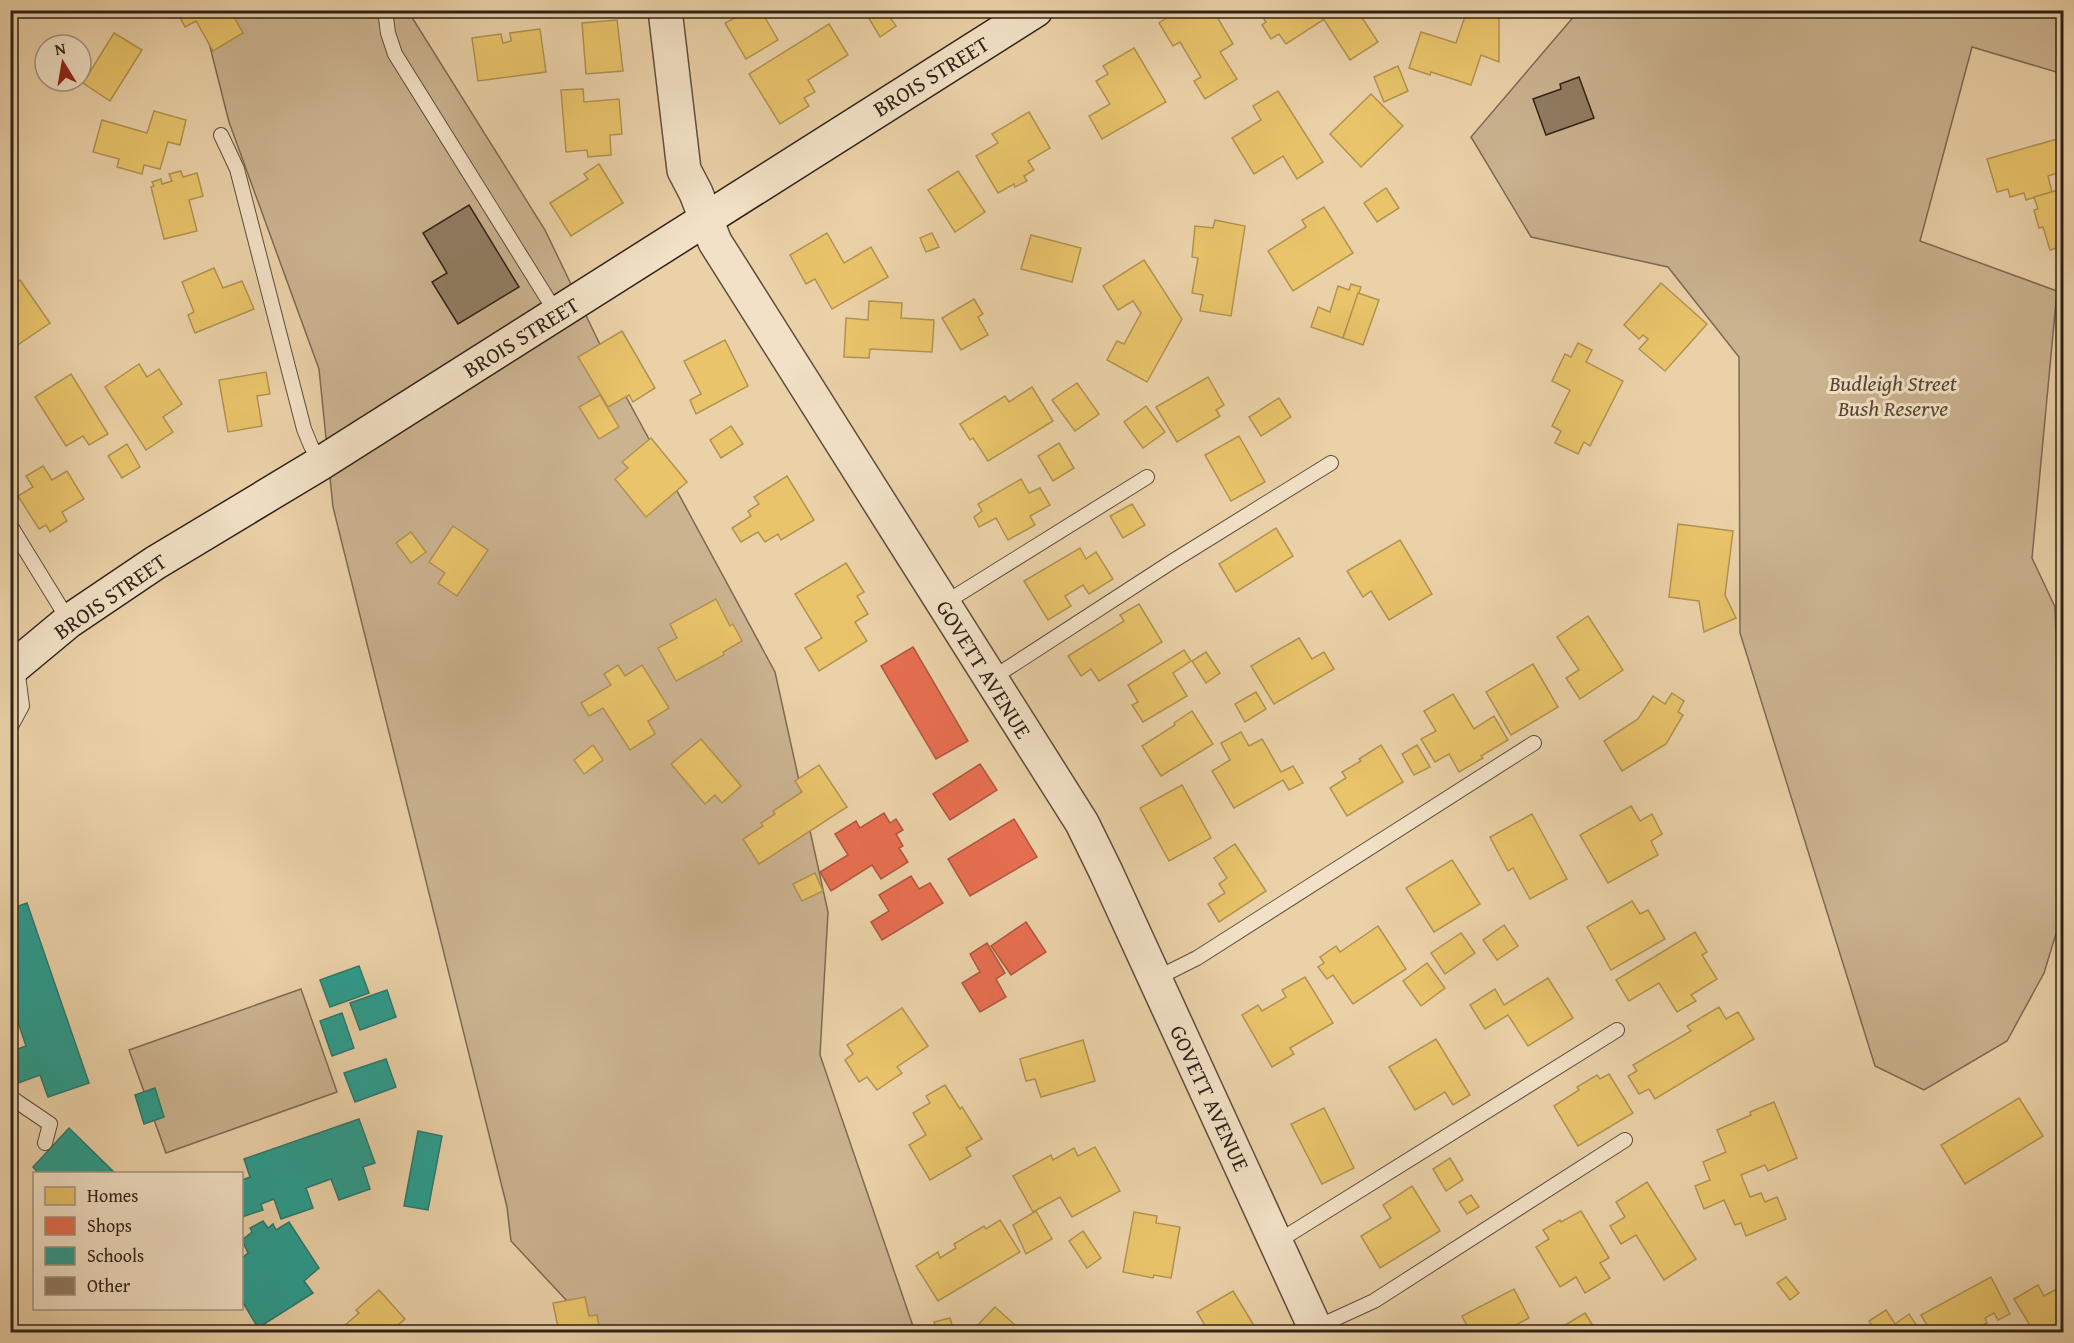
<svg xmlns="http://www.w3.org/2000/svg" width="2074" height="1343" font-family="'Gentium Book Plus',serif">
<rect width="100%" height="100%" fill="#ebd1a8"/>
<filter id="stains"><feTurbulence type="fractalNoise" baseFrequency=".00333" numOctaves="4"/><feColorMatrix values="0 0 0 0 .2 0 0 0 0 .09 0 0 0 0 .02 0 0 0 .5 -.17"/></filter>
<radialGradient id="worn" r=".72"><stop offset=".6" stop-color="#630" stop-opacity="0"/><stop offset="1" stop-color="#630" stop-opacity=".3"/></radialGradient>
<!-- green -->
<g fill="#cbb390" stroke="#7e6a54" stroke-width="1.5">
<path d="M201,11H408L545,230L617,380L775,672L828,912L820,1055L915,1332H596L511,1241L507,1207L333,507L319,369L229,122Z"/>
<path d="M1574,11H2063V74L1972,47L1920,241L2057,291L2032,558L2055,607L2063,828V911L2044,973L2007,1041L1924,1090L1875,1066L1740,633L1739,357L1668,267L1531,237L1471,137L1576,14Z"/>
<path d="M301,989L337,1092L166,1153L129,1050Z"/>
</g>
<!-- homes -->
<g fill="#e9c46a" stroke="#b29351" stroke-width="1.5">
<path d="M176,10H230L243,33L213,51L196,21L185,27Z"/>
<path d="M742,10H768L763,14L778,40L746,59L725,23L744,13Z"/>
<path d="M864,10H898L889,16L896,26L880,37Z"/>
<path d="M1178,10H1213L1233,44L1220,52L1237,79L1205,99L1194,81L1201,77L1180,42L1173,46L1159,23Z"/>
<path d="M1258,10H1320L1318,12L1323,20L1286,44L1279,34L1271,39L1262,25L1266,22Z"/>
<path d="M1322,10H1357L1378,42L1350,60L1319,12Z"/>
<path d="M1467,10H1499V62L1481,55L1471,85L1431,72L1430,75L1409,68L1421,32L1456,43Z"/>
<path d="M617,20L623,71L586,74L582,23Z"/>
<path d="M829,24L848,55L808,80L815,92L804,98L809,106L780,124L749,74Z"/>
<path d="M540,29L546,72L478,81L472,38L501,34L503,43L511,41L510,33Z"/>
<path d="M114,33L142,50L110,101L83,83Z"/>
<path d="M1134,48L1166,102L1102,139L1089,116L1110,104L1096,81L1108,74L1103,66Z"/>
<path d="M1398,66L1408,91L1384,102L1374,77Z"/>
<path d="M583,89L584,102L619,99L622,134L610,135L611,155L588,157L587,150L566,152L561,90Z"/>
<path d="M1278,91L1323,162L1297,179L1283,156L1254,174L1232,138L1261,120L1253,106Z"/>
<path d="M1371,94L1403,126L1361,167L1330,134Z"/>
<path d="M154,111L186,120L180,145L168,142L160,169L144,165L142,174L117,167L119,159L93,152L102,120L147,133Z"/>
<path d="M1029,112L1050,148L1028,161L1034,170L1024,176L1027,181L1015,187L1014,184L998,193L976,156L998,143L992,134Z"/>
<path d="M2064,137V171L2048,176L2052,192L2026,200L2024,193L2010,197L2008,189L1997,192L1987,159Z"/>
<path d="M599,164L623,203L571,236L550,203L588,179L584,174Z"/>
<path d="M181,171L183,177L197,173L203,196L189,200L197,231L164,239L151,187L154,186L152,182L161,179L162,184L172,181L169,174Z"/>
<path d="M958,171L985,212L955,232L928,190Z"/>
<path d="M1386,188L1399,208L1377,222L1364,203Z"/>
<path d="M2062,189L2064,246L2050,250L2043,227L2039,228L2034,210L2038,209L2034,197Z"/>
<path d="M1324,207L1353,253L1293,291L1268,251L1306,227L1302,220Z"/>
<path d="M1215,220L1245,226L1231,316L1200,311L1203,295L1192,293L1198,258L1192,257L1195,226L1213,228Z"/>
<path d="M827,233L844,263L871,247L888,277L832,309L815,279L806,284L790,255Z"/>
<path d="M932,233L939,247L926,252L920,238Z"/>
<path d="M1031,235L1081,248L1072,282L1021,269Z"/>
<path d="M1144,260L1182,319L1147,382L1107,360L1117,341L1124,344L1141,313L1133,301L1118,310L1103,286Z"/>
<path d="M214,268L223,288L242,281L254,309L195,333L188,315L194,312L182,282Z"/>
<path d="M20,280L50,323L10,350V287Z"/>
<path d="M1661,283L1707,324L1665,371L1639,349L1648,339L1643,335L1639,339L1624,325Z"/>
<path d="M1351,284L1361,287L1343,338L1311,327L1318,307L1330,312L1338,286L1349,290Z"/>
<path d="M1358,293L1379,300L1363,345L1343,338Z"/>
<path d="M974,299L983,314L978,317L988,335L961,350L942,318Z"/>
<path d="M869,301L902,303L901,318L934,320L932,352L870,349L869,358L844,357L846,318L868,320Z"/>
<path d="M622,331L655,388L633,402L629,395L608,407L578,357Z"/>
<path d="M725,340L748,386L696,414L690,400L701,394L684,361Z"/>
<path d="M1578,343L1592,350L1586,362L1623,381L1590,446L1584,442L1578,454L1555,443L1561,431L1552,426L1570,390L1552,381L1565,354L1571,357Z"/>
<path d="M139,364L147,377L159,369L182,404L163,417L173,432L146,450L105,387Z"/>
<path d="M266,372L270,394L257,396L262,426L228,432L219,380Z"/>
<path d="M71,374L108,434L89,445L83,436L66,446L35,397Z"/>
<path d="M1208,377L1224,405L1216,410L1220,416L1177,442L1156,407Z"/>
<path d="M1077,383L1099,414L1075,431L1052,400Z"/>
<path d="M1032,387L1053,421L988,461L973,438L970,440L960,424L1005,396L1009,402Z"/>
<path d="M600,395L619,427L599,439L579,407Z"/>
<path d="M1279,398L1291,417L1261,436L1249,417Z"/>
<path d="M1146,406L1165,432L1143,448L1124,422Z"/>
<path d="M731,426L743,444L721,458L710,440Z"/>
<path d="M1239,436L1265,482L1231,501L1205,455Z"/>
<path d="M651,438L687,482L646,517L615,479L628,468L622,462Z"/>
<path d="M1059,443L1074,468L1053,481L1038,456Z"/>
<path d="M127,444L140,467L122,478L108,456Z"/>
<path d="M43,466L52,480L67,471L84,499L62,512L67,521L50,532L46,525L39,529L18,496L33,487L26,476Z"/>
<path d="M787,476L814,520L781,540L778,534L765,542L758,532L741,542L732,528L751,516L748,511L759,504L754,497Z"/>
<path d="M1021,479L1029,493L1040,488L1050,505L1030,516L1035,525L1008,540L996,518L979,527L974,517L982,511L978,504Z"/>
<path d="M1132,504L1145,525L1123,538L1110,516Z"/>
<path d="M1678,524L1733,531L1725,595L1736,618L1704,632L1699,601L1669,597Z"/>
<path d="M453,526L488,550L457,596L438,583L445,573L429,562Z"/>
<path d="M1276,528L1293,556L1236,592L1219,564Z"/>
<path d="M411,532L426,552L411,563L396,543Z"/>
<path d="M1400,540L1432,594L1389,620L1371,591L1363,597L1347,571Z"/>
<path d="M1080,548L1086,559L1096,552L1113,579L1089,594L1083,585L1065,596L1071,606L1048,620L1024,581Z"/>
<path d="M846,563L864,592L857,596L868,614L855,622L867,641L819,671L805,648L822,638L795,594Z"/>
<path d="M716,599L730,626L733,624L742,641L723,652L724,655L676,681L658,648L677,638L670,624Z"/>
<path d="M1139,604L1162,642L1099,681L1091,669L1081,676L1068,656L1124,621L1120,615Z"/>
<path d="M1588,616L1623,670L1580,699L1566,678L1579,670L1557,637Z"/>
<path d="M1299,638L1312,659L1324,652L1334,669L1274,704L1251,666Z"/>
<path d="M1184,650L1191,661L1173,673L1187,696L1143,722L1132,705L1138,702L1128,685Z"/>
<path d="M1206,652L1220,673L1206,683L1192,661Z"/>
<path d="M1533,664L1558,707L1511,735L1486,692Z"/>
<path d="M618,665L625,676L642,665L669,708L648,721L655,734L630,750L603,708L589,716L581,703L611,685L604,674Z"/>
<path d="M1256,692L1266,709L1245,722L1235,704Z"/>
<path d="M1672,693L1684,701L1678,712L1683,715L1666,744L1622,771L1604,741L1638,719L1653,696L1665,704Z"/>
<path d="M1453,694L1474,729L1494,716L1508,740L1481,756L1483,758L1459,772L1449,754L1435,762L1421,739L1436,731L1424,711Z"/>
<path d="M1192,711L1213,744L1161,776L1142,746L1175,725L1174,723Z"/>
<path d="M1241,732L1249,746L1262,739L1281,772L1293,766L1303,783L1289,790L1283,780L1234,808L1212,771L1230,760L1221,743Z"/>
<path d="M701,739L741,786L722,803L715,795L705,804L671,764Z"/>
<path d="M593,745L603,760L584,774L574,760Z"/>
<path d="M1381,745L1403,782L1347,816L1330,788L1346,778L1342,772L1361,761L1359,759Z"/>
<path d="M1417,745L1430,767L1414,775L1402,754Z"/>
<path d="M819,765L847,807L759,864L743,839L763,826L761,823L775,814L773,811L802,792L795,781Z"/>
<path d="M1182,785L1211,838L1169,861L1140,808Z"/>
<path d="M1631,806L1640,821L1652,814L1662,834L1651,841L1658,855L1608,883L1580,835Z"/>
<path d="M1532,814L1567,879L1530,899L1513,868L1508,871L1490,837Z"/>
<path d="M1235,844L1266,891L1219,922L1208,904L1225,893L1219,884L1227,878L1214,858Z"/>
<path d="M1452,860L1480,904L1434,932L1406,888Z"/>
<path d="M815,873L823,891L802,901L793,884Z"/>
<path d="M1632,901L1640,914L1648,910L1665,939L1611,970L1587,927Z"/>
<path d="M1504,925L1518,946L1497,960L1483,940Z"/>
<path d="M1378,926L1406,969L1353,1004L1333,975L1327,979L1318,967L1324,963L1320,957L1336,946L1340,952Z"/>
<path d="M1695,932L1707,952L1702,955L1717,979L1691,995L1696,1001L1677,1012L1659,983L1629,1001L1616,980Z"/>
<path d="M1461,933L1475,953L1445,974L1431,953Z"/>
<path d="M1427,963L1445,988L1421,1006L1403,981Z"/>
<path d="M1305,977L1333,1023L1290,1048L1294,1054L1272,1067L1242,1015L1258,1005L1262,1011L1286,997L1282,990Z"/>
<path d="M1548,978L1573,1018L1528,1046L1508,1015L1485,1029L1470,1005L1495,989L1504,1005Z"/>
<path d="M1719,1007L1726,1019L1738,1012L1754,1039L1655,1099L1649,1089L1639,1094L1628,1076L1637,1071L1633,1065L1691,1031L1687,1026Z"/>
<path d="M902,1008L928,1046L897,1067L902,1073L877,1090L867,1077L859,1082L845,1060L853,1054L847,1045Z"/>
<path d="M1436,1039L1470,1095L1453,1105L1445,1092L1415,1110L1389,1067Z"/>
<path d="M1083,1040L1095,1081L1041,1097L1035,1079L1026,1081L1020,1059Z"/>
<path d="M1609,1074L1633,1113L1578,1146L1554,1106L1579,1090L1577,1087L1597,1075L1600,1079Z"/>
<path d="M945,1085L960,1109L962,1107L982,1139L966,1148L971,1156L930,1180L909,1145L926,1135L913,1113L930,1103L926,1096Z"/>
<path d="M2019,1098L2043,1136L1965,1184L1941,1145Z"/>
<path d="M1774,1102L1797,1158L1768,1171L1765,1165L1741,1175L1750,1197L1761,1193L1765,1202L1777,1197L1786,1219L1746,1236L1741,1223L1735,1225L1724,1200L1704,1209L1695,1186L1710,1180L1703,1162L1726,1152L1717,1130L1751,1115L1750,1112Z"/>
<path d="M1324,1108L1354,1168L1322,1184L1291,1124Z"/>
<path d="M1095,1147L1120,1191L1072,1217L1060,1197L1033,1212L1013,1176L1051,1155L1053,1160L1074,1148L1078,1156Z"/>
<path d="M1450,1158L1463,1180L1446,1191L1433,1169Z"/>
<path d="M1647,1182L1696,1259L1664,1280L1636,1235L1621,1244L1610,1226L1625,1217L1616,1202Z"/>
<path d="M1412,1186L1440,1231L1380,1268L1361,1236L1391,1218L1383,1205Z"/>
<path d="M1471,1195L1479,1207L1467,1214L1459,1202Z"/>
<path d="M1036,1211L1052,1239L1026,1254L1013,1225Z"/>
<path d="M1581,1211L1609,1258L1600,1263L1610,1278L1585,1293L1576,1277L1560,1287L1536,1247L1549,1239L1543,1230L1560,1220L1561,1222Z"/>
<path d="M1134,1212L1157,1216L1156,1223L1180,1227L1171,1278L1154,1275L1153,1278L1123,1272Z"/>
<path d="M1000,1220L1020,1252L938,1301L916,1266L938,1252L940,1258L956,1248L954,1244L984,1226L986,1229Z"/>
<path d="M1083,1231L1101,1258L1087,1268L1069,1241Z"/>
<path d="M1786,1277L1799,1293L1790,1300L1777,1283Z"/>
<path d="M1991,1277L2010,1314L1998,1320L1994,1313L1985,1318L1987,1323L1970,1332H1931L1921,1315Z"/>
<path d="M2038,1285L2044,1296L2064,1285V1332H2034L2014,1299Z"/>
<path d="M1514,1289L1529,1318L1502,1332H1459L1468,1328L1462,1316Z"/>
<path d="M379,1290L405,1319L390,1332H337L359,1313L356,1310Z"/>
<path d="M1233,1291L1258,1332H1209L1197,1312Z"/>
<path d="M585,1297L589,1316L597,1315L600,1332H559L553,1303Z"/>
<path d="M995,1307L1015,1325L1009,1332H971Z"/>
<path d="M1886,1310L1895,1324L1909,1314L1921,1332H1862L1872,1326L1869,1321Z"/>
<path d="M1585,1313L1597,1332H1562L1560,1328Z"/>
<path d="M950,1318L954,1332H937L934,1322Z"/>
</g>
<!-- shops -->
<g fill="#e76f51" stroke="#b05840" stroke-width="1.5">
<path d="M913,647L968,741L936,759L881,666Z"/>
<path d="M980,764L997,790L950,820L933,794Z"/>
<path d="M884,813L890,823L896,819L903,830L896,834L903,846L899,848L908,862L881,879L872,865L831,891L820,872L848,855L835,834L856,821L860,828Z"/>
<path d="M1014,819L1037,857L970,896L948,859Z"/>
<path d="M911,876L919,889L930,883L943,903L882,940L871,922L889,911L879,895Z"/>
<path d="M1026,922L1046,952L1011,975L991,946Z"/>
<path d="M987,943L1005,973L996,979L1006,997L980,1012L962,983L980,972L970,954Z"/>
</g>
<!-- schools -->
<g fill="#2a9d8f" stroke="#2c786b" stroke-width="1.5">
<path d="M27,903L89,1083L48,1097L40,1075L18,1083L10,1060V1052L26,1046L18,1022L10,1025V909Z"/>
<path d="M359,966L369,993L330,1007L320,980Z"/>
<path d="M387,990L396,1017L360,1030L350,1003Z"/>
<path d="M342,1013L354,1048L332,1056L320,1021Z"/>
<path d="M386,1059L396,1087L355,1102L344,1073Z"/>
<path d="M155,1088L164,1117L144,1124L135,1095Z"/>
<path d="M359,1119L375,1163L363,1167L370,1189L339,1200L331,1179L306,1188L313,1208L281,1219L274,1199L261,1204L263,1210L242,1217V1180L250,1177L244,1159Z"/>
<path d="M69,1128L116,1174H39L33,1167Z"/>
<path d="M418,1131L442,1136L428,1210L404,1206Z"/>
<path d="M263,1221L268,1228L273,1224L276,1230L289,1222L319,1268L304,1281L313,1293L258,1328L242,1301V1258L248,1253L242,1240L252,1232L250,1228Z"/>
</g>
<!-- building -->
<g fill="#917d63" stroke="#302118" stroke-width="1.5">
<path d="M1579,77L1594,118L1546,135L1533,99L1561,89L1560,84Z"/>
<path d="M469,205L519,287L458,324L432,282L447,273L423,233Z"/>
</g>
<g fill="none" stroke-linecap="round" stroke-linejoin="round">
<!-- service casing -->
<g stroke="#5f4d3c" stroke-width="16">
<g id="service">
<path d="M385,10L388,33L395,54L557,314"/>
<path d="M221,135L237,169L304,429L311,446L321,463"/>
<path d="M10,525L69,621"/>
<path d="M943,604L1147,477"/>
<path d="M991,679L1173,561L1331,463"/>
<path d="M10,728L22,706L17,667"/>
<path d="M1155,979L1197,958L1534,743"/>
<path d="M10,1096L16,1101L50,1124L45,1143"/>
<path d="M1277,1242L1617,1030"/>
<path d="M1315,1328L1374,1301L1625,1140"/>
</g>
</g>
<!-- tertiary casing -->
<g stroke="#5f4d3c" stroke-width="36">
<path id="tertiary" d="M665,10L684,170L696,193L715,242L1082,823L1106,872L1317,1332"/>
</g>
<!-- secondary casing -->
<g stroke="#302118" stroke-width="36">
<path id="secondary" d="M10,670L69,621L155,563L321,463L1036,10"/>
</g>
<!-- service -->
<use href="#service" stroke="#f2e1c6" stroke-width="14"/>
<!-- tertiary -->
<use href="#tertiary" stroke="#f2e1c6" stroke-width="33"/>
<!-- secondary -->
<use href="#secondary" stroke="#f2e1c6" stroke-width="33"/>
</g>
<g text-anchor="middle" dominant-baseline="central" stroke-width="6" stroke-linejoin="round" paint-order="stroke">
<!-- street labels -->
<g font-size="22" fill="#302118" stroke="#f2e1c6">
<text transform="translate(931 76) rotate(-32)">BROIS STREET</text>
<text transform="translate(521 337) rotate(-32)">BROIS STREET</text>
<text transform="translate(110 596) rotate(-35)">BROIS STREET</text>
<text transform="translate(984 669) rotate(58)">GOVETT AVENUE</text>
<text transform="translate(1210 1098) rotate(65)">GOVETT AVENUE</text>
</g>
<!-- park labels -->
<g font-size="22" font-style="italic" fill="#574636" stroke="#f2e1c6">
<text x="1893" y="383">Budleigh Street<tspan x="1893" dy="25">Bush Reserve</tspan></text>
</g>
</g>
<!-- margin -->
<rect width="2074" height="1343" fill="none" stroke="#ebd1a8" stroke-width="36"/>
<rect x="12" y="12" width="2050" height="1319" fill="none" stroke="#302118" stroke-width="3"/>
<rect x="18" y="18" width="2038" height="1307" fill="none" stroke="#302118" stroke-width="1.5"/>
<!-- legend -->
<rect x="33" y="1172" width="210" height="138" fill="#f2e1c6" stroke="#a49480" stroke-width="1.5"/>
<rect x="45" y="1187" width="30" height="18" fill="#e9c46a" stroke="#a49480" stroke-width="1.5"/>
<text x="87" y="1202" font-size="18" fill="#302118">Homes</text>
<rect x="45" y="1217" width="30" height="18" fill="#e76f51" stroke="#a49480" stroke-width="1.5"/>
<text x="87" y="1232" font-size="18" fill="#302118">Shops</text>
<rect x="45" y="1247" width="30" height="18" fill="#2a9d8f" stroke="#a49480" stroke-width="1.5"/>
<text x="87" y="1262" font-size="18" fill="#302118">Schools</text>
<rect x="45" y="1277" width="30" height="18" fill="#917d63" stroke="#a49480" stroke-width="1.5"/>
<text x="87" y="1292" font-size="18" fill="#302118">Other</text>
<!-- north arrow -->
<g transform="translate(63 63) rotate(349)"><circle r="28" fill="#f2e1c6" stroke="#a49480" stroke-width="1.5"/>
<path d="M0-4.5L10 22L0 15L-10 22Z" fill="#8f2418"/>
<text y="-9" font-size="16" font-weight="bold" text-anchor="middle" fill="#302118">N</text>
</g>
<rect width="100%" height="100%" filter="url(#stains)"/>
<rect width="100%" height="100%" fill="url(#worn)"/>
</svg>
